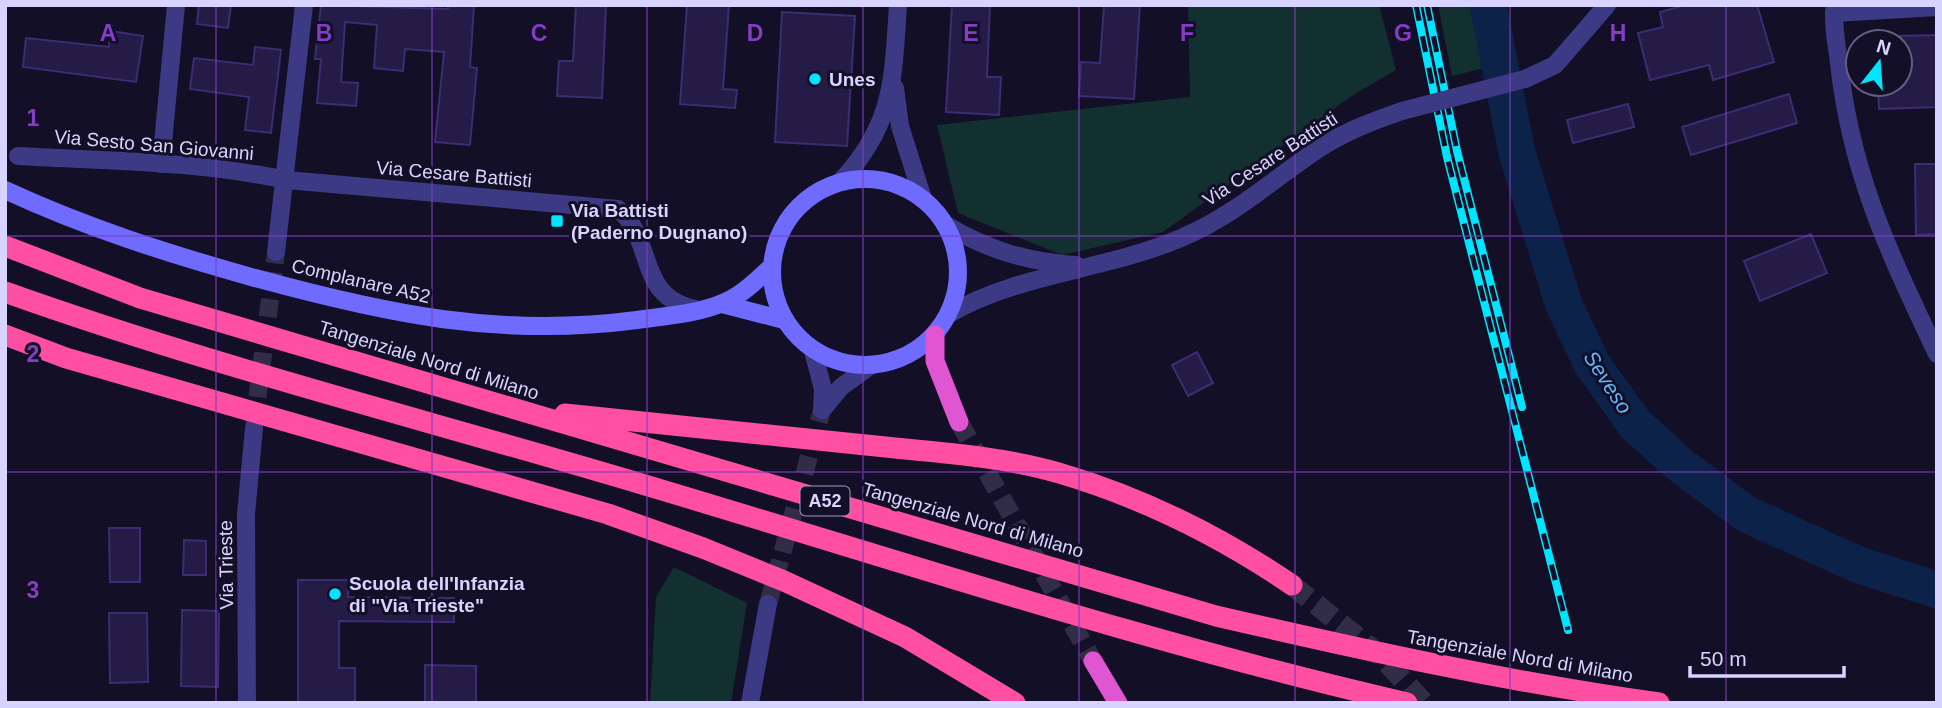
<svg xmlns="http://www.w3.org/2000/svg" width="1942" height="708" font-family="Helvetica,sans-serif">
<rect width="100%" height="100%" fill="#130f26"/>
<!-- green -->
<g fill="#12302f">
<path d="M1188,5H1379L1396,70L1353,95L1163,232L1062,255L958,213L937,125L1190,97Z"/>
<path d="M1438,5H1478L1488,67L1452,76Z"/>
<path d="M674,567L747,603L731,703H650L656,597Z"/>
</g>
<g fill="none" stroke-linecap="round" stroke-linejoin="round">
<!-- river -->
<path stroke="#0c2248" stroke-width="37" d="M1488,5L1517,153L1564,305L1592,364L1635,424L1679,464L1746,514L1859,565L1937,590"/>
</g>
<!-- building -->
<g fill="#241b47" stroke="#3b2d73" stroke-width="2">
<path d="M199,5H231L228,28L197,24Z"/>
<path d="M321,5L448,9V5H474L470,67L477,68L470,145L435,142L444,52L405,49L403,71L374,68L377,25L345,22L341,82L358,83L356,106L317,103L321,59H315Z"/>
<path d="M576,5H606L602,98L557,96L559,61H573Z"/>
<path d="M687,5H729L723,89L737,90L735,108L680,104Z"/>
<path d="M952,5H990L987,77H1001L999,115L946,112Z"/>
<path d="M1104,5H1140L1134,99L1079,96L1081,62L1100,63Z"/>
<path d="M1686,5H1757L1774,62L1713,80L1709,65L1650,80L1638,33L1663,27L1660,12Z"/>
<path d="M782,12L855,16L847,146L775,142Z"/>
<path d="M111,31L143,36L136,82L23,67L26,38L109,47Z"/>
<path d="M1936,35L1937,107L1879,109L1878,84H1900V36Z"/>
<path d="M255,47L281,50L271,133L245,130L249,97L190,89L194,58L253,65Z"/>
<path d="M1789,94L1797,123L1691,155L1682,127Z"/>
<path d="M1628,104L1634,127L1573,143L1567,120Z"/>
<path d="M1915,164H1937V234L1916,235Z"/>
<path d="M1811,234L1827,273L1760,301L1744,261Z"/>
<path d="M1197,352L1213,383L1188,396L1172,365Z"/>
<path d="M109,528H140V582H110Z"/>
<path d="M184,540L206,541V575H183Z"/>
<path d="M298,580H349L348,597L454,598V622L339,621V668H355V703H298Z"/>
<path d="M182,610L219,611L218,687L181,686Z"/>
<path d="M109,613H147L148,682L110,683Z"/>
<path d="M425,665L476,666V703H425Z"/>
</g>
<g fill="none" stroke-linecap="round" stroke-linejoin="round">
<!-- minor-tunnel -->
<path stroke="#312d47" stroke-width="18" stroke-dasharray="18 9" stroke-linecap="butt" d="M254,424L276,252"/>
<!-- tertiary-tunnel -->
<path stroke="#312d47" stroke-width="18" stroke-dasharray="18 9" stroke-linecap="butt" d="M768,604L822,410"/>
<!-- trunk-tunnel -->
<path stroke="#312d47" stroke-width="19" stroke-dasharray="19 10" stroke-linecap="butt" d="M959,422L1093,661"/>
<!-- motorway-tunnel -->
<path stroke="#312d47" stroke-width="21" stroke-dasharray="21 10" stroke-linecap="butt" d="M1292,585L1381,656L1424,703"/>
<!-- minor -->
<g stroke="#3d3a85" stroke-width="18">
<path d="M1834,13L1937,7"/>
<path d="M18,156C107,161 198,161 286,180L618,209C657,241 634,298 699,310"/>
<path d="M161,164L176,5"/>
<path d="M276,252L304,5"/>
<path d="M247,703L246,514L254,428"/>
</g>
<!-- tertiary -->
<g stroke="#3d3a85" stroke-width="18">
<path d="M1835,5C1832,24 1837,45 1839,63C1851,175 1890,254 1937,354"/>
<path d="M1525,79L1555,65L1607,5"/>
<path d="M895,88L900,126L923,199"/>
<path d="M840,182C894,125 893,80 898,5"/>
<path d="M946,225C988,250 1027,262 1076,265"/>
<path d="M949,314C1020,273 1106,270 1181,238C1234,216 1273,179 1320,148C1346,131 1373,121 1402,111"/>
<path d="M813,351L823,389L822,410"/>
<path d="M822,410L841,387L870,366"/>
<path d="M750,703L768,604"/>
</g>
<!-- secondary -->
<g stroke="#6f6bff" stroke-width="18">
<circle cx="865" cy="272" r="93"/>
<path d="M5,190C87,228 169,254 255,278C387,314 499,338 637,320C665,316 698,314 725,302C743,294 757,280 771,267"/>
<path d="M722,304L784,320"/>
</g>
<!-- trunk -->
<g stroke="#e055d1" stroke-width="19">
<path d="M935,335V361L959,422"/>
<path d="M1093,661L1118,703"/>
</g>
<!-- motorway -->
<g stroke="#ff4fa3" stroke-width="21">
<path d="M5,246L140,298L1216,616C1363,650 1509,682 1659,703"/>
<path d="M5,292C215,367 431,421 645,485C898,560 1150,644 1407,703"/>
<path d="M5,335L66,358L608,514L703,548L784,581L905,637L1015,703"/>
<path d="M565,414C666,425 766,435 866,445C930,452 997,455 1059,473C1144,498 1220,536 1292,585"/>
</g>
<!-- rail casing -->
<g stroke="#00e5ff" stroke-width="8">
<g id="rail">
<path d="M1416,5L1447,157L1568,630"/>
<path d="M1427,5L1457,151L1522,407"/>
</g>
</g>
<!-- rail -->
<use href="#rail" stroke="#130f26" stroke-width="5" stroke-dasharray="16" stroke-linecap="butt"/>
<!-- tertiary-bridge -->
<path stroke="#3d3a85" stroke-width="18" d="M1402,111L1525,79"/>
</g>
<!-- grid -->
<path fill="none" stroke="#843dc5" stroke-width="2" stroke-opacity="0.55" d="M216,5V703M432,5V703M647,5V703M863,5V703M1079,5V703M1295,5V703M1510,5V703M1726,5V703M5,236H1937M5,472H1937"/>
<!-- markers -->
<g fill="#00e5ff" stroke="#130f26" stroke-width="2.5">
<circle cx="815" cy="79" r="7"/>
<rect x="550" y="214" width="14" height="14" rx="3.5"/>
<circle cx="335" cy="594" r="7"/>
</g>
<g text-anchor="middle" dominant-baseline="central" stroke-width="6" stroke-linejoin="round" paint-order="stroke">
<!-- shield labels -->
<rect fill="#130f26" stroke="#9e99be" stroke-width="2" x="800.5" y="486.5" width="49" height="29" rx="5"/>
<g font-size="18" font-weight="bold" fill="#d9d4ff">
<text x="825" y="501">A52</text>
</g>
<!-- poi labels -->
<g font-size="19" font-weight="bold" fill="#d9d4ff" stroke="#130f26" text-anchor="start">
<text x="829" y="79">Unes</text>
<text x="571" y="210">Via Battisti<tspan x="571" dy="22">(Paderno Dugnano)</tspan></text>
<text x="349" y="583">Scuola dell'Infanzia<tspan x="349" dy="22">di "Via Trieste"</tspan></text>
</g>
<!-- street labels -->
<g font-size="19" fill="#d9d4ff" stroke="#130f26">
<text transform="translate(154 145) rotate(5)">Via Sesto San Giovanni</text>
<text transform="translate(1270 159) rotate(-33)">Via Cesare Battisti</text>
<text transform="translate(454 174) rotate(5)">Via Cesare Battisti</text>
<text transform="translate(361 281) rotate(13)">Complanare A52</text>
<text transform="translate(429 360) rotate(17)">Tangenziale Nord di Milano</text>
<text transform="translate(973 520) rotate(16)">Tangenziale Nord di Milano</text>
<text transform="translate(226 565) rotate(-91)">Via Trieste</text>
<text transform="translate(1520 656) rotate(10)">Tangenziale Nord di Milano</text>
</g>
<!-- water labels -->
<g font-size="21" font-style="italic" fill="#62b6ff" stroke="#130f26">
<text transform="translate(1608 382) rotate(57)">Seveso</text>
</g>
</g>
<g font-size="23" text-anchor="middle" font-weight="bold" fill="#843dc5" stroke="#130f26" stroke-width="6" stroke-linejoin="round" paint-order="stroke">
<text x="108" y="41">A</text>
<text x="324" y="41">B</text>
<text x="539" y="41">C</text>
<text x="755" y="41">D</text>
<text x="971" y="41">E</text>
<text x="1187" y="41">F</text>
<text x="1403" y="41">G</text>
<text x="1618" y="41">H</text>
<text x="33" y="126">1</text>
<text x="33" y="362">2</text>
<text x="33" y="598">3</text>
</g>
<!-- border -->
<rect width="1942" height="708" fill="none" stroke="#d9d4ff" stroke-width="14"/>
<!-- north arrow -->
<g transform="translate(1879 63) rotate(17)"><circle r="33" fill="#130f26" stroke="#625e7d" stroke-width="2"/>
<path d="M0-5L12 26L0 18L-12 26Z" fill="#00e5ff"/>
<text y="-10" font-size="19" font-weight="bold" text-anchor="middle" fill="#d9d4ff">N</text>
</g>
<!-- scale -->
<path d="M1690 666v10h154v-10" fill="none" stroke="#d9d4ff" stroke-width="3.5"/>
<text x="1700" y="666" font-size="21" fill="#d9d4ff" stroke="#130f26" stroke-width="5" paint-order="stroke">50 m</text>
</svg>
